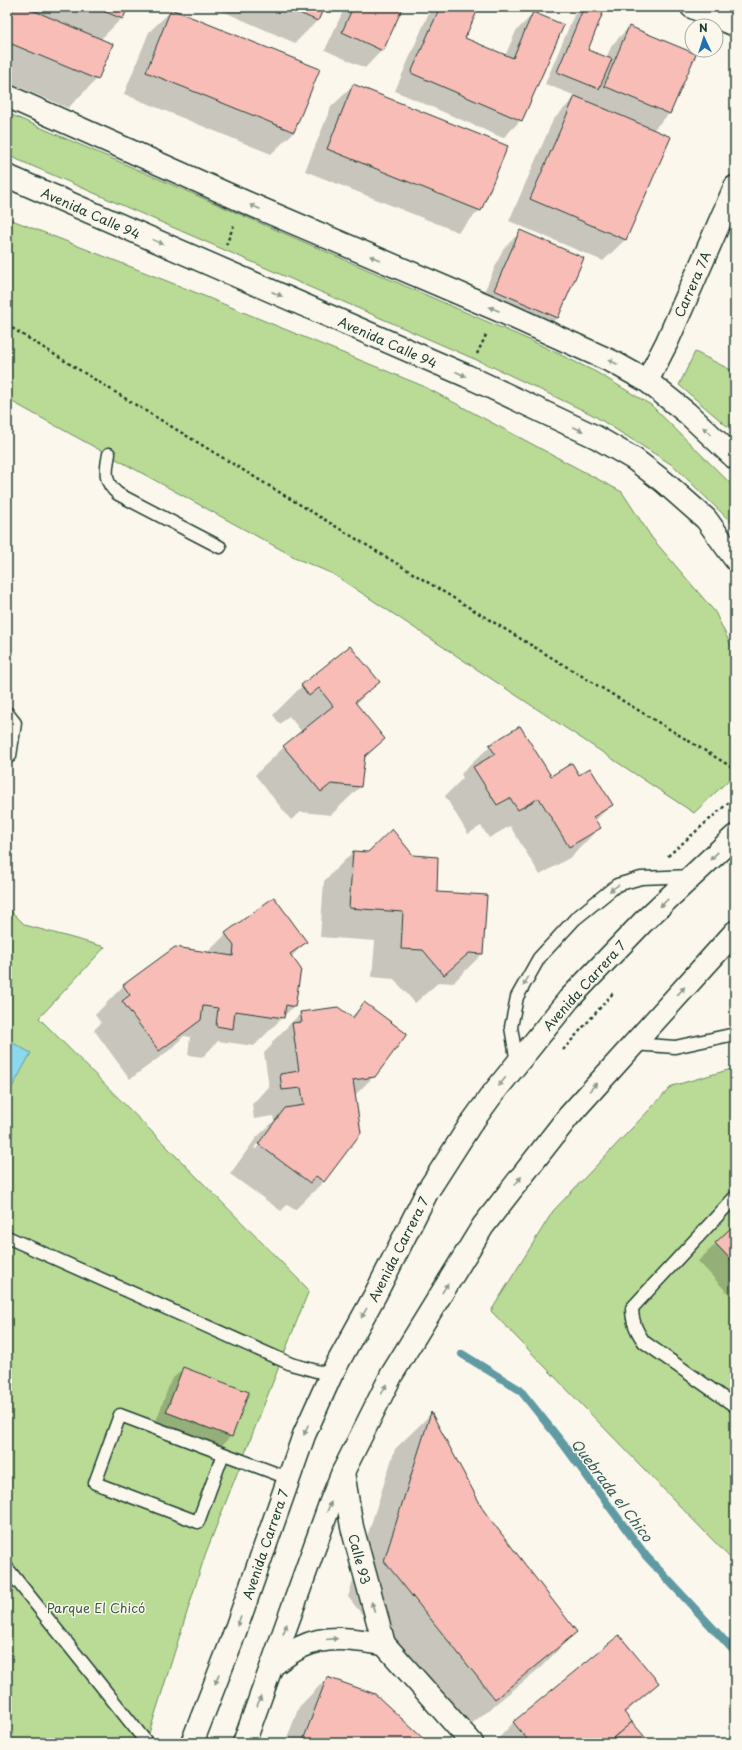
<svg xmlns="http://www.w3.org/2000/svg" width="742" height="1750" font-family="'Playpen Sans',sans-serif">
<rect width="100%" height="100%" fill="#fbf7ec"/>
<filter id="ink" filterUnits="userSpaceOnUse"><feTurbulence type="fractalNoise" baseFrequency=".025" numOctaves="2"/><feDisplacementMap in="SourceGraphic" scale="8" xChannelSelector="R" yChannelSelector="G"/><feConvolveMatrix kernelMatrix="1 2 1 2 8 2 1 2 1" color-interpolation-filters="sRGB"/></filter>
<g filter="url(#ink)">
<!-- green -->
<g fill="#badb95" stroke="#6c8c64">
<path d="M7,113L534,342L596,372L651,405L735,488V526L674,466L593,415L495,368L7,155Z"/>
<path d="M7,218L182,287L423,386L622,492L652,538L715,612L735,654V774L694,813L333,574L300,560L7,399Z"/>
<path d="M695,352L735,372V433L679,385Z"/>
<path d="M7,907L25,925L105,947L39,1018L309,1290L205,1555L146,1743H7Z"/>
<path d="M735,1068V1563L491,1311L553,1211L672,1086Z"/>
</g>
<!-- water -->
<path fill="#8dd8ed" stroke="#619aa3" d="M11,1042L31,1053L10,1091L7,1089V1049Z"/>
<!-- shadow -->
<g fill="#0003" fill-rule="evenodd">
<path d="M7,7H126L122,18L100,40L97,79L68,108L7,82Z"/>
<path d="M213,7H323L317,21L295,43Z"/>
<path d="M345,7H402L382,50L365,68L325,50Z"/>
<path d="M433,7H478L464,39L505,56L516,31L534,13L521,120L503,138L395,91L430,10Z"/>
<path d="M582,7H595L587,50L606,58L612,45L629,27L694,54L669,114L653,130L626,239L603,261L509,221L553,120L576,96L545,84L574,15Z"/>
<path d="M717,7H735V14Z"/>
<path d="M172,10L294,132L271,154L124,94L149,32Z"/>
<path d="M354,85L480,210L458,232L305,171L331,107Z"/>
<path d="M520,232L558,317L540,335L477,308L503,249Z"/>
<path d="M350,647L378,682L356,704L384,739L363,760L360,787L331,815L301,812L291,820L255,775L284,747L302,732L289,716L280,724L273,715L302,686Z"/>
<path d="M490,746L550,777L579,776L611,805L595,821L599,828L571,857L540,875L510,826L489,838L481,826L468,834L445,796L463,778L461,774Z"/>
<path d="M353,852L435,893L482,954L453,983L439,982L415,1003L394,979L372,977L375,941L320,937L324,881Z"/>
<path d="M274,899L306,942L291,957L294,1006L254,1046L218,1041L203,1057L188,1055L190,1037L184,1036L171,1049L130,1079L94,1030L101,1023L95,1015L123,986L175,948L207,953L226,934Z"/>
<path d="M364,1004L374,1076L354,1096L360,1133L323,1182L295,1210L287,1205L281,1211L230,1174L256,1138L274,1121L273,1116L254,1119L252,1104L269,1087L264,1053L272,1045V1042L301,1013L351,1017ZM264,1135H266L256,1149L254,1148Z"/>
<path d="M735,1226V1301L698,1261Z"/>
<path d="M184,1368L231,1436L219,1448L155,1424L171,1380Z"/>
<path d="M431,1414L483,1511L576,1632L540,1668L459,1734L348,1597L395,1449Z"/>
<path d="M619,1636L658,1683L624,1714L649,1743H498L496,1741L513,1723Z"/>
<path d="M327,1678L427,1743H285L299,1707Z"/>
</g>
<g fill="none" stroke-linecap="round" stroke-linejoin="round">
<!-- stream -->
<path stroke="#619aa3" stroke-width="8" d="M462,1354L520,1390L564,1445L646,1556L735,1652"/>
</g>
<!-- building -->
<g fill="#f9bdb8" stroke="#1f3d34">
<path d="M14,7H25L113,44L98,80L7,42V25Z"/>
<path d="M93,7H128L123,19Z"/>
<path d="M285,7H324L318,21Z"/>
<path d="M353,7H403L383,51L342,32Z"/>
<path d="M440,7H479L465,38L513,58L533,12L564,25L522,121L411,73Z"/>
<path d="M584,7H598L604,10L588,50L612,59L599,89L557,72Z"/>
<path d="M171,9L320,69L294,132L146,72Z"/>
<path d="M629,26L696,54L670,114L604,86Z"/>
<path d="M353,84L508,146L481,211L327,149Z"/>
<path d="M575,96L671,137L626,240L530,199Z"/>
<path d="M520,230L584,258L558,318L494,290Z"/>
<path d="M350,646L380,682L355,702L385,739L365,756L361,787L331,784L321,792L283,746L333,706L319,688L309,696L301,685Z"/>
<path d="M520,726L551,776L572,763L579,775L590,768L613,805L593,817L601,828L569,847L539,798L518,810L510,798L497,805L473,767L495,754L489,745Z"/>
<path d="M392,829L413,855L438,857L437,892L487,895L483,954L469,953L444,975L423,950L401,949L403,912L349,908L353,851L368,852Z"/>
<path d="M274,897L307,942L290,954L301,969L295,1007L286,1005L284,1018L235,1011L233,1029L216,1026L218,1008L203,1006L201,1020L159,1051L122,1001L130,995L123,985L175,947L233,956L234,946L225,933Z"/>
<path d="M364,1002L407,1034L375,1077L353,1080L361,1133L324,1182L316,1176L310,1183L258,1144L285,1108L304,1105L301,1088L282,1090L280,1074L299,1071L292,1023L302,1022L300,1012L338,1007L353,1018Z"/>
<path d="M735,1224V1264L715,1243Z"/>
<path d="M183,1367L249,1392L232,1437L166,1412Z"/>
<path d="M431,1412L484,1511L577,1632L495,1699L384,1561Z"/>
<path d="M619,1635L659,1683L624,1712L632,1722L607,1743H530L513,1722Z"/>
<path d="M327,1677L375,1694L428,1743H302Z"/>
<path d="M632,1722L650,1743H607Z"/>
</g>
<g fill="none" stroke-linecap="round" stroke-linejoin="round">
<!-- lane casing -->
<g stroke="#1f3d34" stroke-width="15">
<g id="lane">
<path d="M109,454C106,471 103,481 118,494L220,547"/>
<path d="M7,713L15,723L10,756"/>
<path d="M633,1044L675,1047L735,1034"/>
<path d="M517,1063L511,1027L517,997L539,958L575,919L617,885L641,878L692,876"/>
<path d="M735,1197L632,1308C632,1322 636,1330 644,1342L735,1406"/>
<path d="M7,1237L291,1364L331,1375"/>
<path d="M223,1454L198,1522L95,1483L120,1415C176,1436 232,1457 288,1478"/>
<path d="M7,1568L147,1743"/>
</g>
</g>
<!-- street casing -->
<g stroke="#1f3d34" stroke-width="25">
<g id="street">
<path d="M692,7L735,25"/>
<path d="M647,381L667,342L735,187"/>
<path d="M343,1472L352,1527L384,1644L472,1743"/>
<path d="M272,1666C281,1659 291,1652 301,1647C328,1634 356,1640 384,1644"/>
</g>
</g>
<!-- secondary casing -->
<g stroke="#1f3d34" stroke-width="25">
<g id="secondary">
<path d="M7,96L245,202L498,310L613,362L647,381L687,413L735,458"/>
<path d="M7,176L467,376L596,437L634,459L664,482L706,519L735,559"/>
</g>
</g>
<!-- primary casing -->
<g stroke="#1f3d34" stroke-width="25">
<g id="primary">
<path d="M192,1743L231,1643L304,1435L331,1375L375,1295L427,1192L470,1125L491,1096L569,999L643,922L735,836"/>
<path d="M244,1743L330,1504L343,1472L392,1374L483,1226L568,1117L735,932"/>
</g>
</g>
<!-- path -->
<g stroke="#1f3d34" stroke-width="2.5" stroke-dasharray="3 3" stroke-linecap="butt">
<path d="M226,245L234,225"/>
<path d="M7,325L131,402L735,769"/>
<path d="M477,354L487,333"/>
<path d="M668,856L735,797"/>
<path d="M563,1050L614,992"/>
</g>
<!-- lane -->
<use href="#lane" stroke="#fbf7ec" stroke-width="12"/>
<!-- street -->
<use href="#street" stroke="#fbf7ec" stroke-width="22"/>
<!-- secondary -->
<use href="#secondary" stroke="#fbf7ec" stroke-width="22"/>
<!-- primary -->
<use href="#primary" stroke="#fbf7ec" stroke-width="22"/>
</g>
<!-- one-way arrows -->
<defs><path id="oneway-solid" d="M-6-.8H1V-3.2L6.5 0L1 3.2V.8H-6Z"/></defs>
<g fill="#8d9a90">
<use href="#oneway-solid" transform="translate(255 207) rotate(-157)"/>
<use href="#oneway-solid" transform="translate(158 242) rotate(24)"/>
<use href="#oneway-solid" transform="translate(375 258) rotate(-157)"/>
<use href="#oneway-solid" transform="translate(277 294) rotate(24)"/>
<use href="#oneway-solid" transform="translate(494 309) rotate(-157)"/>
<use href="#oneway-solid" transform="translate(613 362) rotate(-153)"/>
<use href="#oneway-solid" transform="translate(461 374) rotate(24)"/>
<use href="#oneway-solid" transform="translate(578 429) rotate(25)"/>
<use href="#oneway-solid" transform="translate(707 431) rotate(-137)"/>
<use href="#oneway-solid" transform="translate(714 856) rotate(136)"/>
<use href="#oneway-solid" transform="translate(614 888) rotate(146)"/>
<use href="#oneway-solid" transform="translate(664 903) rotate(137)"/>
<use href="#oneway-solid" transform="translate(526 981) rotate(120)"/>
<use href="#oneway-solid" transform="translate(681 991) rotate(-47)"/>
<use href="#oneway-solid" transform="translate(502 1082) rotate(128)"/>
<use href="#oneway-solid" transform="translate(593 1087) rotate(-49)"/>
<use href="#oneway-solid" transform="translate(518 1181) rotate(-53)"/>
<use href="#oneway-solid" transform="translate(445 1288) rotate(-58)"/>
<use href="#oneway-solid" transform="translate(364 1313) rotate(120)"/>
<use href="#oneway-solid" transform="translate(384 1389) rotate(-63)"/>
<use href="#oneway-solid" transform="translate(306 1430) rotate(113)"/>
<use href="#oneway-solid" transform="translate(329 1507) rotate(-68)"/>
<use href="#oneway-solid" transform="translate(373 1607) rotate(-105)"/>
<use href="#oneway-solid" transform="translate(239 1621) rotate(110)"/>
<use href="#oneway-solid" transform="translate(285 1629) rotate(-70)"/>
<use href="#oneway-solid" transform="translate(332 1639) rotate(-5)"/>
<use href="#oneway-solid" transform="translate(217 1679) rotate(110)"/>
<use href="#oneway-solid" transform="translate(259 1701) rotate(-70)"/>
</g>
</g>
<g text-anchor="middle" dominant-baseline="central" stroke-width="3" stroke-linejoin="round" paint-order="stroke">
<!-- street labels -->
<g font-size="13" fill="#1f3d34" stroke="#fbf7ec">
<text transform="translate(91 213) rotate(24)">Avenida Calle 94</text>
<text transform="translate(692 284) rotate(-66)">Carrera 7A</text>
<text transform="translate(388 342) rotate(24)">Avenida Calle 94</text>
<text transform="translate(584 985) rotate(-48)">Avenida Carrera 7</text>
<text transform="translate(398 1249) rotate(-63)">Avenida Carrera 7</text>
<text transform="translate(265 1544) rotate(-71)">Avenida Carrera 7</text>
<text transform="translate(360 1559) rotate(75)">Calle 93</text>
</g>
<!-- park labels -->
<g font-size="13" fill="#3e5d47" stroke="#fbf7ec">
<text x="96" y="1607">Parque El Chicó</text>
</g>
<!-- water labels -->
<g font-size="14" font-style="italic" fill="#355c59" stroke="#fbf7ec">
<text transform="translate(612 1490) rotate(53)">Quebrada el Chico</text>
</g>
</g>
<!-- margin -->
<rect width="742" height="1750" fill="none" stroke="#fbf7ec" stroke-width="24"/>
<rect x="12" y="12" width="718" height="1726" fill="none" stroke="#1f3d34" stroke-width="1.5" filter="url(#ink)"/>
<!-- north arrow -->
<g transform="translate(704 38) rotate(356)"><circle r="19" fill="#fbf7ec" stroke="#a3ada2"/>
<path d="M0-3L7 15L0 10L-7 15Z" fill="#1f6fb2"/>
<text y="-6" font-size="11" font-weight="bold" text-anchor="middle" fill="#1f3d34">N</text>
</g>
</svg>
